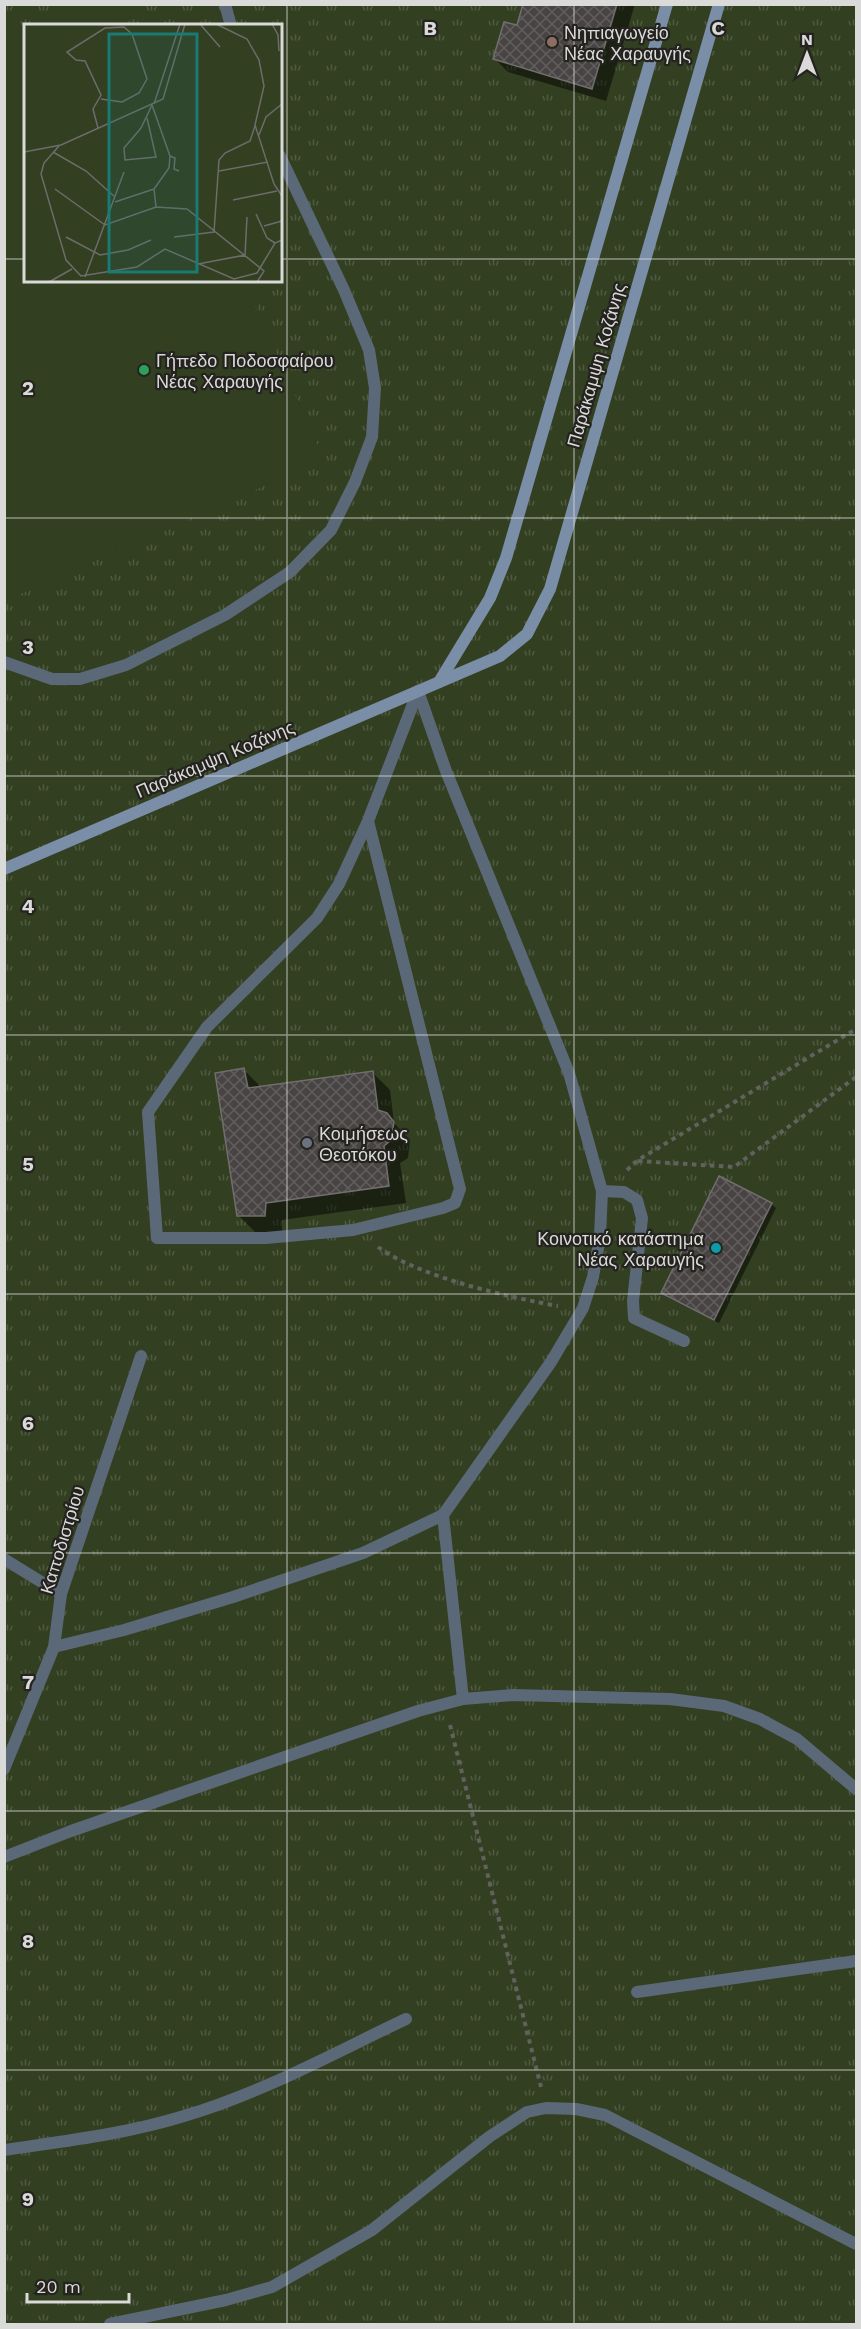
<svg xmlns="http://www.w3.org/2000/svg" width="861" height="2329" font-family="'Work Sans',sans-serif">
<defs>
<pattern id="grass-tufts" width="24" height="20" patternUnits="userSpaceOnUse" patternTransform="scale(1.5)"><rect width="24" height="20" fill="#323f21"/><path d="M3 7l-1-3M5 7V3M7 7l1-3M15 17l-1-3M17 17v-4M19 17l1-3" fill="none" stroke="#4f5a40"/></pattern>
<pattern id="building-cross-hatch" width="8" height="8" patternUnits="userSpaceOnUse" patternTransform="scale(1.5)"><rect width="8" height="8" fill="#484443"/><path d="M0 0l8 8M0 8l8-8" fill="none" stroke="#625e5d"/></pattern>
</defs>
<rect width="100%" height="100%" fill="#242320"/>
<!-- grass -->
<path fill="url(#grass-tufts)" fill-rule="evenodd" d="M5,5H856V2324H5ZM26,26H280V280H26Z"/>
<!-- garden -->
<g fill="#323f21">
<path d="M75,4L120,5L129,25H28Z"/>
<path d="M25,27L26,280L244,281L324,459L5,601L4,36Z"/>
</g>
<!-- shadow -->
<g fill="#0007">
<path d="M524,4H635L606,101L508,72L494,58L518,27Z"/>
<path d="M244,1070L262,1088L373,1073L390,1090L394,1123L410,1140L408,1158L400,1163L406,1203L282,1220V1232L256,1233L238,1215Z"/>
<path d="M771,1204L776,1208L719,1323L667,1297L662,1293Z"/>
</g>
<!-- building -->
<g fill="url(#building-cross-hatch)" stroke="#726e6d" stroke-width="1.5">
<path d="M523,4H617L592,89L493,59L504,22L517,25Z"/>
<path d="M244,1068L248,1088L373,1071L378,1110L387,1113L394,1122L391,1140L384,1146L389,1186L266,1203L265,1216H237L215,1073Z"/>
<path d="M719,1176L772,1203L714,1320L661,1293Z"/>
</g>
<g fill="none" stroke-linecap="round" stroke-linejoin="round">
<!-- path -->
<g stroke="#61615e" stroke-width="4" stroke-dasharray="4.5 4.5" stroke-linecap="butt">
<path d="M638,1161L734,1167L856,1077"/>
<path d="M627,1170L638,1160L856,1029"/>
<path d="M378,1247C419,1277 508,1297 558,1306"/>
<path d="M450,1725L541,2087"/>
</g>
<!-- service -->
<g stroke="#5b6877" stroke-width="12">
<path d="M225,4L231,26"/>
<path d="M4,662L52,679H80L126,665L225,615L290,572L331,530L355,482L372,437L375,388L369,350L344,290L280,156"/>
<path d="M368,821L460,1189L455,1203L443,1208L353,1230L266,1238H157L148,1112L207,1027L317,918L339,884L368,821L418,691"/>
<path d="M602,1191L624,1192L637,1200L642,1218L633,1301L634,1318L684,1341"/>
<path d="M61,1594L141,1356"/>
</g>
<!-- minor -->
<g stroke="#5b6877" stroke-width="12">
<path d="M418,691L446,771L569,1073L602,1191L600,1237L593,1277L583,1308L551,1362L443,1515L463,1699"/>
<path d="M4,1559L61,1594L54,1647L4,1769"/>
<path d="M54,1647L124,1630L233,1597L363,1553L443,1515"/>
<path d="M4,1857L71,1831L418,1711L463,1699L513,1695L670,1699L724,1706L760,1719L797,1739L856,1789"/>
<path d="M637,1992L856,1961"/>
<path d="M4,2150C65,2141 126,2134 184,2116C262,2093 334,2053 406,2019"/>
</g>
<!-- tertiary -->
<path stroke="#5b6877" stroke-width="12" d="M110,2324L226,2300L272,2287L372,2230L489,2137L527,2112L546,2108L576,2109L605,2115L856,2244"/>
<!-- secondary -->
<g stroke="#7a8ea7" stroke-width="12">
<path d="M439,682L490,598L506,558L667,4"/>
<path d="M4,869L500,656L527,634L550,589L719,4"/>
</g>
</g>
<!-- grid -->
<path fill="none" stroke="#dadad8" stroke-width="1.5" stroke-opacity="0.55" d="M287,4V2324M574,4V2324M4,259H26M280,259H856M4,518H856M4,776H856M4,1035H856M4,1294H856M4,1553H856M4,1811H856M4,2070H856"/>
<!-- markers -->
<circle fill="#8d6e63" stroke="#242320" stroke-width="2" cx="552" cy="42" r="6"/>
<circle fill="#2e9e5b" stroke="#242320" stroke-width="2" cx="144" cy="370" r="6"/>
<circle fill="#6b7280" stroke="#242320" stroke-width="2" cx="307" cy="1143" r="6"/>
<circle fill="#0f9aa8" stroke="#242320" stroke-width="2" cx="716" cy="1248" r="6"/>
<g text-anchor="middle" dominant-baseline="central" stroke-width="4.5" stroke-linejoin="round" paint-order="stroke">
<!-- poi labels -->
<g font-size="18" fill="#dadad8" stroke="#242320" text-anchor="start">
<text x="564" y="32">Νηπιαγωγείο<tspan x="564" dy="21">Νέας Χαραυγής</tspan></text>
<text x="156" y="360">Γήπεδο Ποδοσφαίρου<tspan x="156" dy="21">Νέας Χαραυγής</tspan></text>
<text x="319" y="1133">Κοιμήσεως<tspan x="319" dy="21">Θεοτόκου</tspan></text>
<text x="704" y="1238" text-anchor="end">Κοινοτικό κατάστημα<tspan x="704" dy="21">Νέας Χαραυγής</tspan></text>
</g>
<!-- street labels -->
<g font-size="18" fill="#dadad8" stroke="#242320">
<text transform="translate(596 365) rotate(-74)">Παράκαμψη Κοζάνης</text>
<text transform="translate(215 759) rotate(-23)">Παράκαμψη Κοζάνης</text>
<text transform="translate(62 1540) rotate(-73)">Καποδιστρίου</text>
</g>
</g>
<!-- overview -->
<g transform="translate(24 24)">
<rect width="258" height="258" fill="#242320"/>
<path d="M0,0H258V258H0Z" fill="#323f21"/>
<path d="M97,9L118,57L86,72L64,24Z" fill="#323f21"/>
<path fill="none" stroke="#6d6c6a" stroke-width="1.5" d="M176,0L196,23M192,0L223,15L235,36L240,62L231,101L250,160L258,172M248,0L254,11L255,27M130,80L156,0M128,81L146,132L145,144L130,165L132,183M123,94L132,133L101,136L100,124L117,104L128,81M74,104L69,85L77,71L61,37L52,36L43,28L81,4L100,3L108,10L123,55L115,69L98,78L77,75M235,111L242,93L258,80M35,122L20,139L17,150L42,236L57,252L113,243L141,225L210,255L233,249L251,219L258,216M0,128L37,121L139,75L161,0M29,128L62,147L91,173M146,132L151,134L150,145L155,147M195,147L244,138M31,165L81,201L132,183L163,185L240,247L233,258M209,176L253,167M91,178L130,165M232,190L243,214L251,219M240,202L258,197M42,213L76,231L104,226L127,216M150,213L190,208L195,136L201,129L226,117L231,102M174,240L221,231L223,193M61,253L100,148M25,258L48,245"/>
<path fill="#197b73" fill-opacity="0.15" stroke="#197b73" stroke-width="3" d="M85,10H173V248H85Z"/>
<rect width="258" height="258" fill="none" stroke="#dadad8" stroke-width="3"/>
</g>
<g font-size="20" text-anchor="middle" font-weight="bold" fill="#dadad8" stroke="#242320" stroke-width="4.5" stroke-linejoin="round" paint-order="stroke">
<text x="430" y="35">B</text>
<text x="718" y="35">C</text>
<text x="28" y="395">2</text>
<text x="28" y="654">3</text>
<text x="28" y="913">4</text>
<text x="28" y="1171">5</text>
<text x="28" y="1430">6</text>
<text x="28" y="1689">7</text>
<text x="28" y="1948">8</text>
<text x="28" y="2206">9</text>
</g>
<!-- border -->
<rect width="861" height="2329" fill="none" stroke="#dadad8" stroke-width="12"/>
<!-- north arrow -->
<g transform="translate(807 54)" stroke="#242320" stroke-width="4.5" paint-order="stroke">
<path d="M0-4.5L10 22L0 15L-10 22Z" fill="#dadad8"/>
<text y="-9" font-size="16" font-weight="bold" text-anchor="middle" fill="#dadad8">N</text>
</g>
<!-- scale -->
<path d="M27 2293v9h102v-9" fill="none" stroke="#dadad8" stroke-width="3"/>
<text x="36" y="2293" font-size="18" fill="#dadad8" stroke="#242320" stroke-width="4.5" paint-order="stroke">20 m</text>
</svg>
